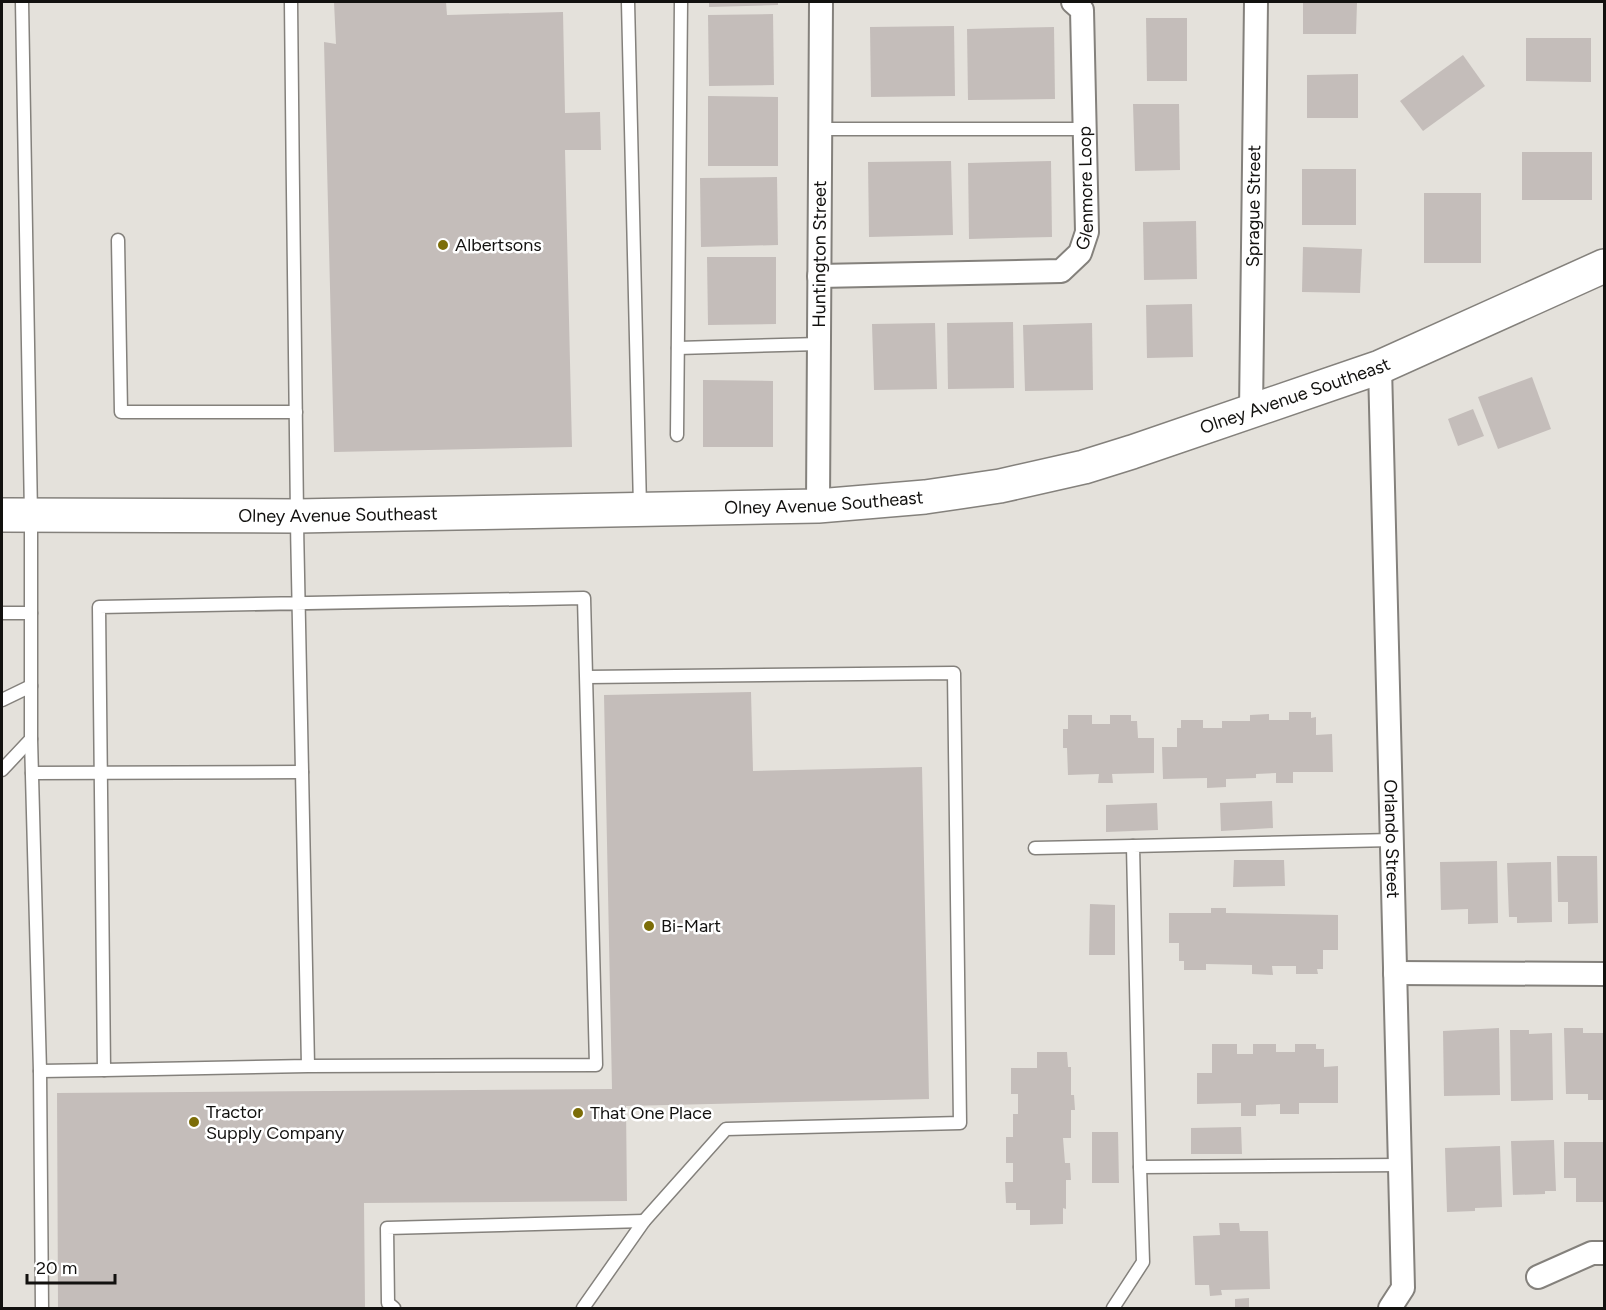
<svg xmlns="http://www.w3.org/2000/svg" width="1606" height="1310" font-family="Figtree,sans-serif">
<rect width="100%" height="100%" fill="#e4e1db"/>
<!-- building -->
<g fill="#c4bdba">
<path d="M334,2H446L447,15L563,12L565,113L600,112L601,150H565L572,447L334,452L324,42L336,44Z"/>
<path d="M709,2H778V5L709,7Z"/>
<path d="M1303,2H1357L1356,34H1303Z"/>
<path d="M773,14L774,85L709,86L708,15Z"/>
<path d="M1146,18H1187V81H1147Z"/>
<path d="M954,26L955,96L871,97L870,27Z"/>
<path d="M1054,27L1055,99L968,100L967,29Z"/>
<path d="M1526,38H1591V82L1526,81Z"/>
<path d="M1463,55L1485,86L1423,131L1400,101Z"/>
<path d="M1358,74V118H1307V75Z"/>
<path d="M708,96L778,97V166H708Z"/>
<path d="M1133,104H1179L1180,170L1135,171Z"/>
<rect x="1522" y="152" width="70" height="48"/>
<path d="M951,161L953,235L869,237L868,162Z"/>
<path d="M1051,161L1052,237L969,239L968,163Z"/>
<rect x="1302" y="169" width="54" height="56"/>
<path d="M777,177L778,245L701,247L700,178Z"/>
<rect x="1424" y="193" width="57" height="70"/>
<path d="M1196,221L1197,279L1144,280L1143,222Z"/>
<path d="M1303,247L1362,249L1360,293L1302,292Z"/>
<path d="M707,257H776V324L708,325Z"/>
<path d="M1192,304L1193,357L1147,358L1146,305Z"/>
<path d="M1013,322L1014,388L948,389L947,323Z"/>
<path d="M935,323L937,389L874,390L872,324Z"/>
<path d="M1092,323L1093,390L1025,391L1023,325Z"/>
<path d="M1532,377L1551,429L1498,449L1478,397Z"/>
<path d="M703,380L773,381V447H703Z"/>
<path d="M1473,409L1484,436L1458,446L1448,419Z"/>
<path d="M751,692L753,771L922,767L929,1099L626,1106L627,1201L364,1203L365,1308H58L57,1093L612,1089L604,695Z"/>
<path d="M1289,712H1311V718L1316,717V735L1332,734L1333,772H1293V783H1276V773L1256,774V778L1226,779V787L1207,788V778L1163,779L1162,747H1177V728H1181V720H1203V728H1222V721H1250V715L1269,714V720H1289Z"/>
<path d="M1068,715H1092V724H1110V715H1131V721H1137L1138,738H1154V773L1112,774L1113,783H1098L1099,774L1068,775L1067,748H1063V729H1068Z"/>
<path d="M1272,801L1273,828L1221,831L1220,803Z"/>
<path d="M1157,803L1158,830L1106,832V805Z"/>
<path d="M1557,856H1597L1598,923L1568,924V902H1558Z"/>
<path d="M1234,860H1284L1285,886L1233,887Z"/>
<path d="M1497,861L1498,923L1468,924V909L1441,910L1440,862Z"/>
<path d="M1551,862L1552,922L1517,923V917H1509L1507,863Z"/>
<path d="M1090,904L1115,905V955H1089Z"/>
<path d="M1211,908H1226V913L1338,915V950H1323V969H1317L1318,974H1296V966H1272L1273,975L1252,974V965L1206,964V970H1184V961H1179V943H1169V913H1211Z"/>
<path d="M1499,1028L1500,1095L1444,1096L1443,1031Z"/>
<path d="M1564,1028H1583V1033H1604V1100H1588V1094H1566Z"/>
<path d="M1510,1030H1529V1034L1552,1033L1553,1100L1511,1101Z"/>
<path d="M1212,1044H1237V1054H1253V1044H1276V1052H1295V1044H1316V1049H1324V1067L1338,1066V1103H1299V1114H1280V1104L1256,1105V1116H1241V1103L1197,1104V1073H1212Z"/>
<path d="M1037,1052H1067L1068,1067H1071V1095H1074L1075,1110H1071V1138H1063L1065,1163H1070L1071,1180H1066V1209L1063,1208V1224L1030,1225V1210H1016V1203H1006L1005,1182H1013V1163H1006V1137H1013V1114H1018V1094H1011V1068H1037Z"/>
<path d="M1241,1127L1242,1154H1191V1128Z"/>
<path d="M1092,1132H1118L1119,1183H1092Z"/>
<path d="M1554,1140L1556,1191H1545V1194L1513,1195L1511,1141Z"/>
<path d="M1564,1142H1604V1202H1576V1178H1564Z"/>
<path d="M1500,1146L1502,1207L1475,1208V1211L1447,1212L1445,1148Z"/>
<path d="M1219,1223H1239L1240,1231H1268L1270,1289L1221,1290L1222,1295L1210,1296L1209,1285H1195L1193,1236L1220,1235Z"/>
<path d="M1249,1298V1308H1235V1299Z"/>
</g>
<g fill="none" stroke-linecap="round" stroke-linejoin="round">
<!-- service casing -->
<g stroke="#84817c" stroke-width="15">
<g id="service">
<path d="M291,2C293,173 294,344 297,515C299,699 305,883 308,1066L596,1065L584,598L99,607L104,1070L308,1066"/>
<path d="M628,2L640,507"/>
<path d="M820,129H1084"/>
<path d="M118,240L121,412H296"/>
<path d="M678,348L819,344"/>
<path d="M677,435L681,2"/>
<path d="M2,613H31"/>
<path d="M2,700L31,686"/>
<path d="M31,739L40,1071L104,1070"/>
<path d="M2,770L31,739V515L22,2"/>
<path d="M32,773L302,772"/>
<path d="M1392,840L1133,846L1140,1167L1400,1165"/>
<path d="M1035,848L1133,846"/>
<path d="M40,1071L42,1308"/>
<path d="M394,1308L388,1303L387,1228L644,1221"/>
<path d="M583,1308L644,1221L726,1129L960,1123L954,673L587,677"/>
<path d="M1113,1308L1143,1262L1140,1167"/>
</g>
</g>
<!-- minor casing -->
<g stroke="#84817c" stroke-width="26">
<g id="minor">
<path id="s1" d="M819,276L1061,271L1080,253L1087,232L1082,10L1073,2"/>
<path id="s2" d="M1380,367L1403,1288L1390,1308"/>
<path id="s3" d="M1251,412L1256,2"/>
<path id="s4" d="M818,506L821,2"/>
<path d="M1395,973L1604,974"/>
<path d="M1538,1277L1592,1253H1604"/>
</g>
</g>
<!-- secondary casing -->
<g stroke="#84817c" stroke-width="36">
<g id="secondary">
<path id="s5" d="M2,515L297,516L818,506L925,497L1000,486L1084,467L1132,452L1380,367L1604,266"/>
</g>
</g>
<!-- service -->
<use href="#service" stroke="#fff" stroke-width="12"/>
<!-- minor -->
<use href="#minor" stroke="#fff" stroke-width="22"/>
<!-- secondary -->
<use href="#secondary" stroke="#fff" stroke-width="33"/>
</g>
<!-- markers -->
<g fill="#7c6d08" stroke="#fff" stroke-width="2">
<circle cx="443" cy="245" r="6"/>
<circle cx="649" cy="926" r="6"/>
<circle cx="578" cy="1113" r="6"/>
<circle cx="194" cy="1122" r="6"/>
</g>
<g text-anchor="middle" dominant-baseline="central" stroke-width="5" stroke-linejoin="round" paint-order="stroke">
<!-- street labels -->
<g font-size="18" fill="#12110f" stroke="#fff">
<text stroke="none"><textPath href="#s1" startOffset="334">Glenmore Loop</textPath></text>
<text stroke="none"><textPath href="#s3" startOffset="206">Sprague Street</textPath></text>
<text stroke="none"><textPath href="#s4" startOffset="252">Huntington Street</textPath></text>
<text stroke="none"><textPath href="#s5" startOffset="1308">Olney Avenue Southeast</textPath></text>
<text stroke="none"><textPath href="#s5" startOffset="822">Olney Avenue Southeast</textPath></text>
<text stroke="none"><textPath href="#s5" startOffset="336">Olney Avenue Southeast</textPath></text>
<text stroke="none"><textPath href="#s2" startOffset="472">Orlando Street</textPath></text>
</g>
<!-- poi labels -->
<g font-size="18" fill="#12110f" stroke="#fff" text-anchor="start">
<text x="455" y="245">Albertsons</text>
<text x="661" y="926">Bi-Mart</text>
<text x="206" y="1112">Tractor<tspan x="206" dy="21">Supply Company</tspan></text>
<text x="590" y="1113">That One Place</text>
</g>
</g>
<!-- border -->
<rect width="1606" height="1310" fill="none" stroke="#12110f" stroke-width="6"/>
<!-- scale -->
<path d="M27 1274v9h88v-9" fill="none" stroke="#12110f" stroke-width="3"/>
<text x="36" y="1274" font-size="18" fill="#12110f" stroke="#ffffff" stroke-width="4.5" paint-order="stroke">20 m</text>
</svg>
